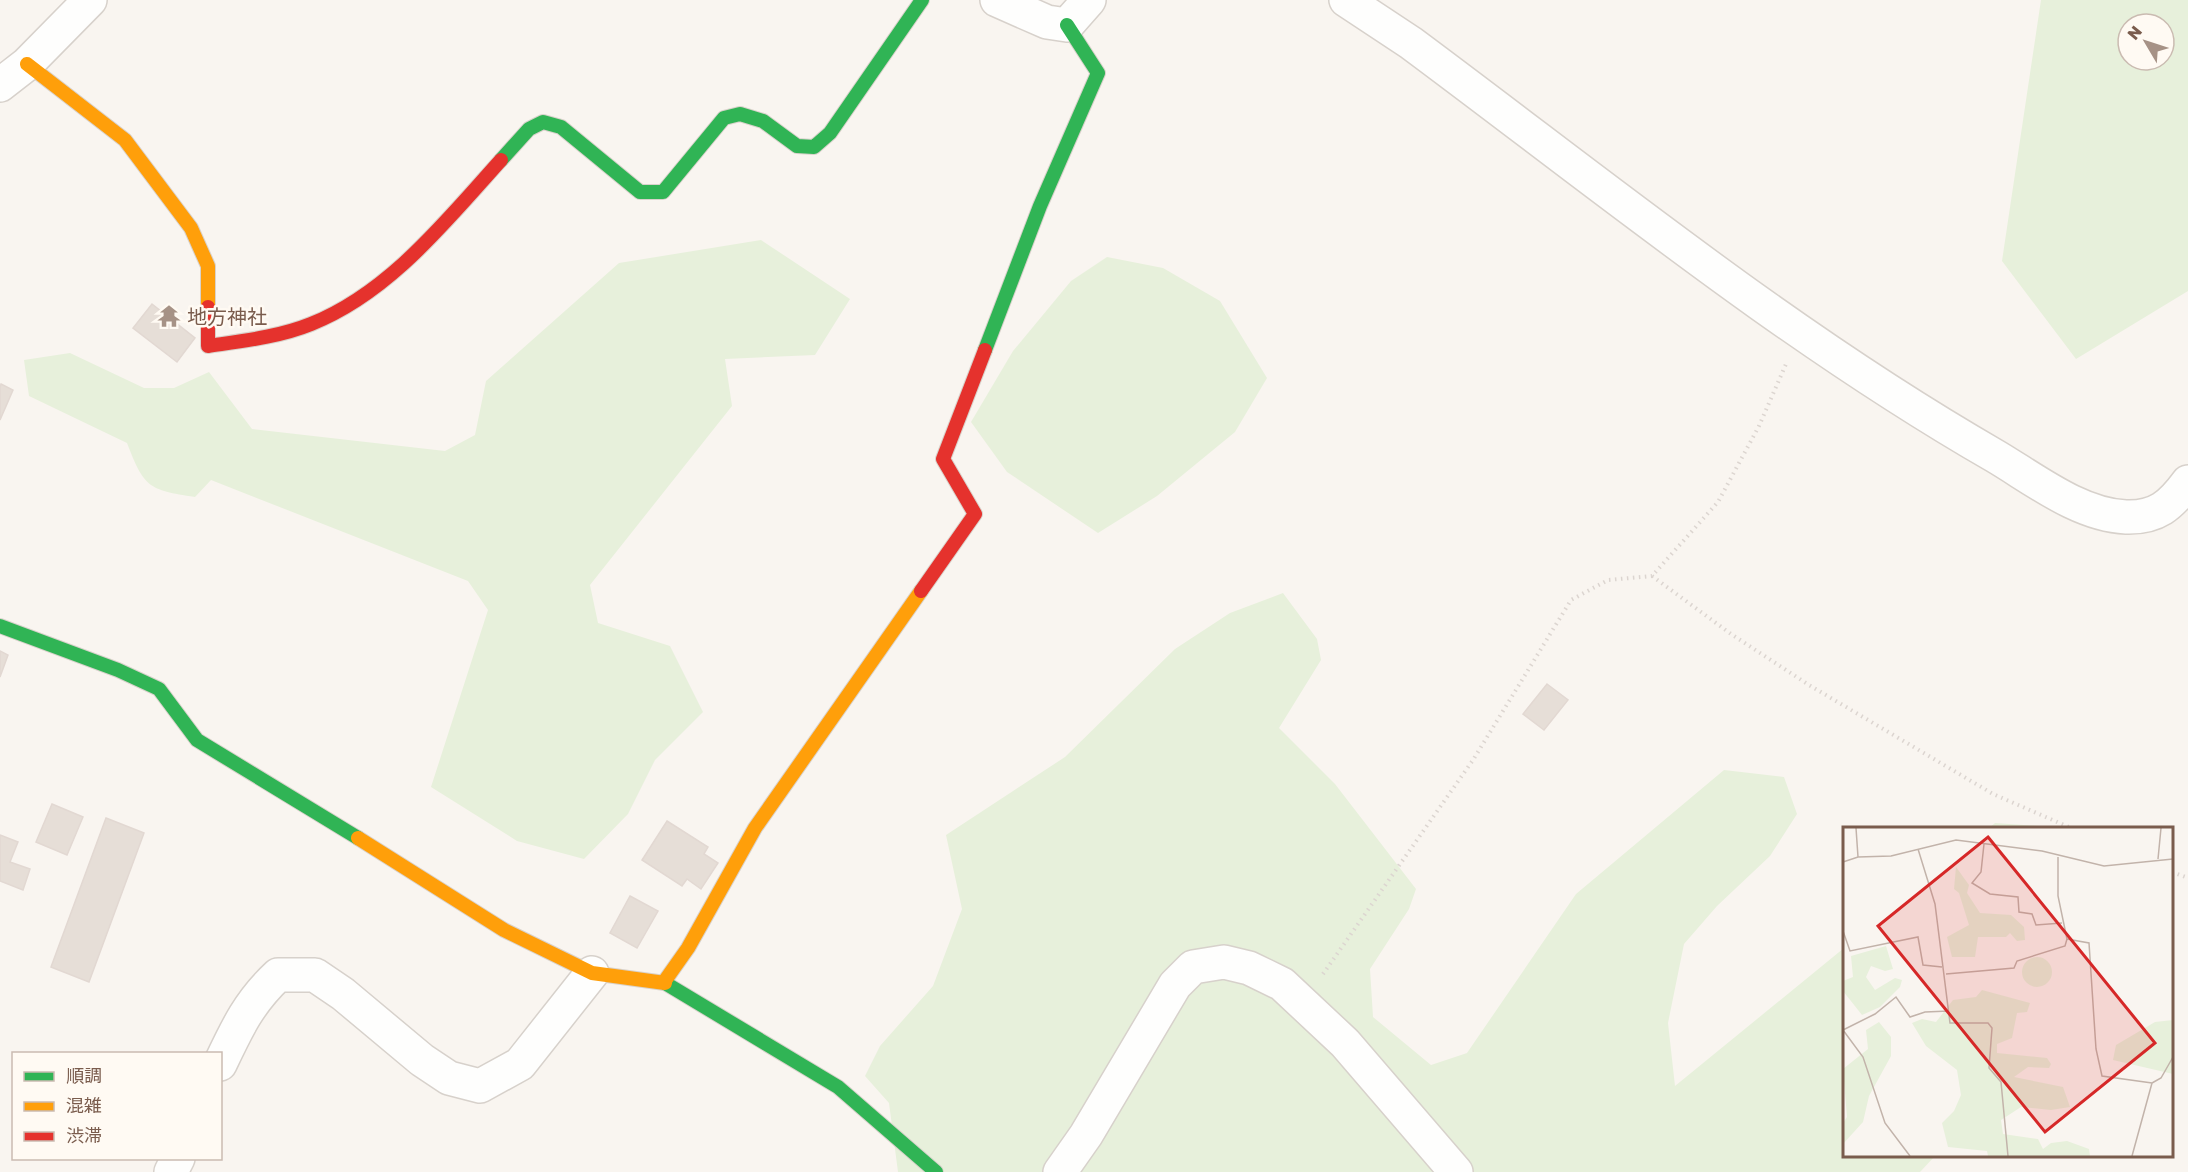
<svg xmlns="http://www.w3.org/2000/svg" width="2188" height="1172" font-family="'Golos Text','Noto Sans JP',sans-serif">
<rect width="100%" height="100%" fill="#f9f5f0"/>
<!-- green -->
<g fill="#e7f0db" fill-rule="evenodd">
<path d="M2041,0H2188V291L2076,359L2002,261ZM2128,24H2164V60H2128Z"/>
<path d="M761,240L850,299L815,355L725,359L732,406L590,585L598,623L670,646L703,712L655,760L628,814L584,859L517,841L431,787L488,610L468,581L211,480L195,497C148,490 144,487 127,443L29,396L24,360L70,353L144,388H174L209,372L252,429L445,451L475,435L486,381L619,263Z"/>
<path d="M1107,257L1163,268L1220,301L1267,378L1235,432L1157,496L1098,533L1007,472L971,422L1013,351L1071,281Z"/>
<path d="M1283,593L1317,639L1321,660L1279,728L1335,784L1416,889L1409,909L1370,969L1373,1017L1431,1065L1467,1053L1576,894L1724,770L1784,777L1797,814L1770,856L1717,906L1684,944L1668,1023L1675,1086L1844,948V1156H1935L1920,1172H898L889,1103L865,1076L880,1046L933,986L962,909L946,835L1065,757L1175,649L1230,613Z"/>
<path d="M1995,823L2038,826L2043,828H1989Z"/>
</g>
<!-- building -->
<g fill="#e6ded7" stroke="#e2d8d2" stroke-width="1.5">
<path d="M152,304L195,338L177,362L133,328Z"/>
<path d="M1,384L13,390L0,420V387Z"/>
<path d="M0,651L8,655L0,677Z"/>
<path d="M1547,684L1568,700L1544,730L1523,714Z"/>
<path d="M52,804L83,817L67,855L36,842Z"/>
<path d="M106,818L144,833L89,982L51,967Z"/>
<path d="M667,821L708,847L704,854L718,863L701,889L687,879L682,886L642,860Z"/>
<path d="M0,835L18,842L10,862L30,869L23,890L0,881Z"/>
<path d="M630,896L658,911L637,948L610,933Z"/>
</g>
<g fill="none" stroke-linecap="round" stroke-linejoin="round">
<!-- street casing -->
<g stroke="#d7d1cb" stroke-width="36">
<g id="street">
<path d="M997,0L1047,22L1067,25L1089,0"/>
<path d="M1346,0L1411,43C1602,185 1788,337 1995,456C2034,479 2079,515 2126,517C2157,518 2171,505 2188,482"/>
<path d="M0,85L27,64L90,0"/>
<path d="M220,1064C237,1028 249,1002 278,975H315L343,994L422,1060L449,1078L480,1086L520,1064L592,973"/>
<path d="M171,1172L178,1158"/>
<path d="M1060,1172L1086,1135L1175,985L1193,967L1224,962L1249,968L1282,984L1345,1043L1456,1172"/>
</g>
</g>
<!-- fast casing -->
<g stroke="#d9d2cb" stroke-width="16">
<g id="fast">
<path d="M501,160L529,129L543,122L561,127L640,192H663L724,118L740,114L763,121L797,146L814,147L830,133L922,0"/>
<path d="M985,350L1040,206L1098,73L1067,25"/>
<path d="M0,626L118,670L159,689L197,740L358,838"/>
<path d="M665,983L838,1087L936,1172"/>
</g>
</g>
<!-- slow casing -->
<g stroke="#d9d2cb" stroke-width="16">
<g id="slow">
<path d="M27,64L125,140L191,228L208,266V307"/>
<path d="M358,838L504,930L592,973L665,983"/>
<path d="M664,982L688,948L755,828L921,591"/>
</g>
</g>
<!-- jam casing -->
<g stroke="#d9d2cb" stroke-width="16">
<g id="jam">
<path d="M208,307V346C242,341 279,337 311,324C389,293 446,221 501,160"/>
<path d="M921,591L975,514L943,459L985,350"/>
</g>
</g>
<!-- path -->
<g stroke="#dcd5d0" stroke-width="4" stroke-dasharray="1.5 4.5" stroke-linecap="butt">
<path d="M1652,576L1731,634L1809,685L1993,794L2071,828"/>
<path d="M2172,872L2188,878"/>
<path d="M1323,974L1473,760L1571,600L1608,580L1652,576L1718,502L1759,426L1786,364"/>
</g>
<!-- street -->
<use href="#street" stroke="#fefefd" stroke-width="33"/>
<!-- fast -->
<use href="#fast" stroke="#30b455" stroke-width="14"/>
<!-- slow -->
<use href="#slow" stroke="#ff9f0a" stroke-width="14"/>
<!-- jam -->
<use href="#jam" stroke="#e5322d" stroke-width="14"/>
</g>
<!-- icons -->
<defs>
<g id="temple-bare" transform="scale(1.8)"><path d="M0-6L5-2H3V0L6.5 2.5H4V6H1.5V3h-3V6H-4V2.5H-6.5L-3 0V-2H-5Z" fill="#a69286" stroke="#fffaf3" stroke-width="2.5" paint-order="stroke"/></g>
</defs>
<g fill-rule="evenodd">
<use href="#temple-bare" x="169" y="316"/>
</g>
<g text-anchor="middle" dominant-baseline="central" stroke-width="5" stroke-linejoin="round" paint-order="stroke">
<!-- poi labels -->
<g font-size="20" fill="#7a5c4d" stroke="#fffaf3" text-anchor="start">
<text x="187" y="316">地方神社</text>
</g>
</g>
<!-- overview -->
<g transform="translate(1843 827)">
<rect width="330" height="330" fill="#f9f5f0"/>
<path d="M113,40L126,58L124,66L137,86L168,88L181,100L182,113L174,114L167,106L163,110H135L132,130H109L104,110L126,98L116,66L111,62ZM43,119L50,142L42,144L28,139L23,150L32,163L52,151L59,153L57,160L37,180L19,188L0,164V154L10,150L8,129ZM179 145a15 15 0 1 1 30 0a15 15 0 1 1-30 0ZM139,163L187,176L184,185L174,186L169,211L154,217V226L204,231L208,237L206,241L185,240L171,250L220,260L227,280L208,283L178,280L158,293L160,307L195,312L200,322L208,316L224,314L246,322L247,329H145L144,324L105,320L99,296L111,284L118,268L114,243L83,219L69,196L79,192L93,195L110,173L133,170ZM330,193V247L270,233L273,218L312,195ZM36,195L48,210V229L26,269L20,295L0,317V296L4,290L0,242L25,222L23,203Z" fill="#e7f0db"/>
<path fill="none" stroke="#c2b3aa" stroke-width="1.5" d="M13,1L15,30M141,17L138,45L129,56L147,67L175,70L176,85L189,87L193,98L219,96M75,22L92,77L107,196H145L149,201L146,241L158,255L165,329M215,30V69L224,112M315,32L318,1M0,35L15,30L48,29L113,13L199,24L261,39L330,32M0,104L7,124L75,110L80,138L99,140M224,112L246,116L253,222L259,249L309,256M103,147L171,141L174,134L222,119L224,112M0,203L20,230L42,296L67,329M0,203L32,187L53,170L67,190L82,185L106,184M309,256L318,251L330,230M289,329L309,256"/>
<path fill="#d62828" fill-opacity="0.15" stroke="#d62828" stroke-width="3" d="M145,10L312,216L202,305L35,99Z"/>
<rect width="330" height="330" fill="none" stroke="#7a5c4d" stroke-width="3"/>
</g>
<!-- legend -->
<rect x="12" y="1052" width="210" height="108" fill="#fffaf3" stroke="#cabbb1" stroke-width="1.5"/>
<rect x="24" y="1072" width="30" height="9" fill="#30b455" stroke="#cabbb1" stroke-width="1.5"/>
<text x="66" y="1082" font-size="18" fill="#7a5c4d">順調</text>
<rect x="24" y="1102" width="30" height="9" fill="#ff9f0a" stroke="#cabbb1" stroke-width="1.5"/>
<text x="66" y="1112" font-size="18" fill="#7a5c4d">混雑</text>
<rect x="24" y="1132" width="30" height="9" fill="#e5322d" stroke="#cabbb1" stroke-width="1.5"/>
<text x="66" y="1142" font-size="18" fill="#7a5c4d">渋滞</text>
<!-- north arrow -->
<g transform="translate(2146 42) rotate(309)"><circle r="28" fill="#fffaf3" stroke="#cabbb1" stroke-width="1.5"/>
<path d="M0-4.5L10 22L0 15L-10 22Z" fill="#a69286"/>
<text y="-9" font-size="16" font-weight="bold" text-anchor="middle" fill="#7a5c4d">N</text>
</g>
</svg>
